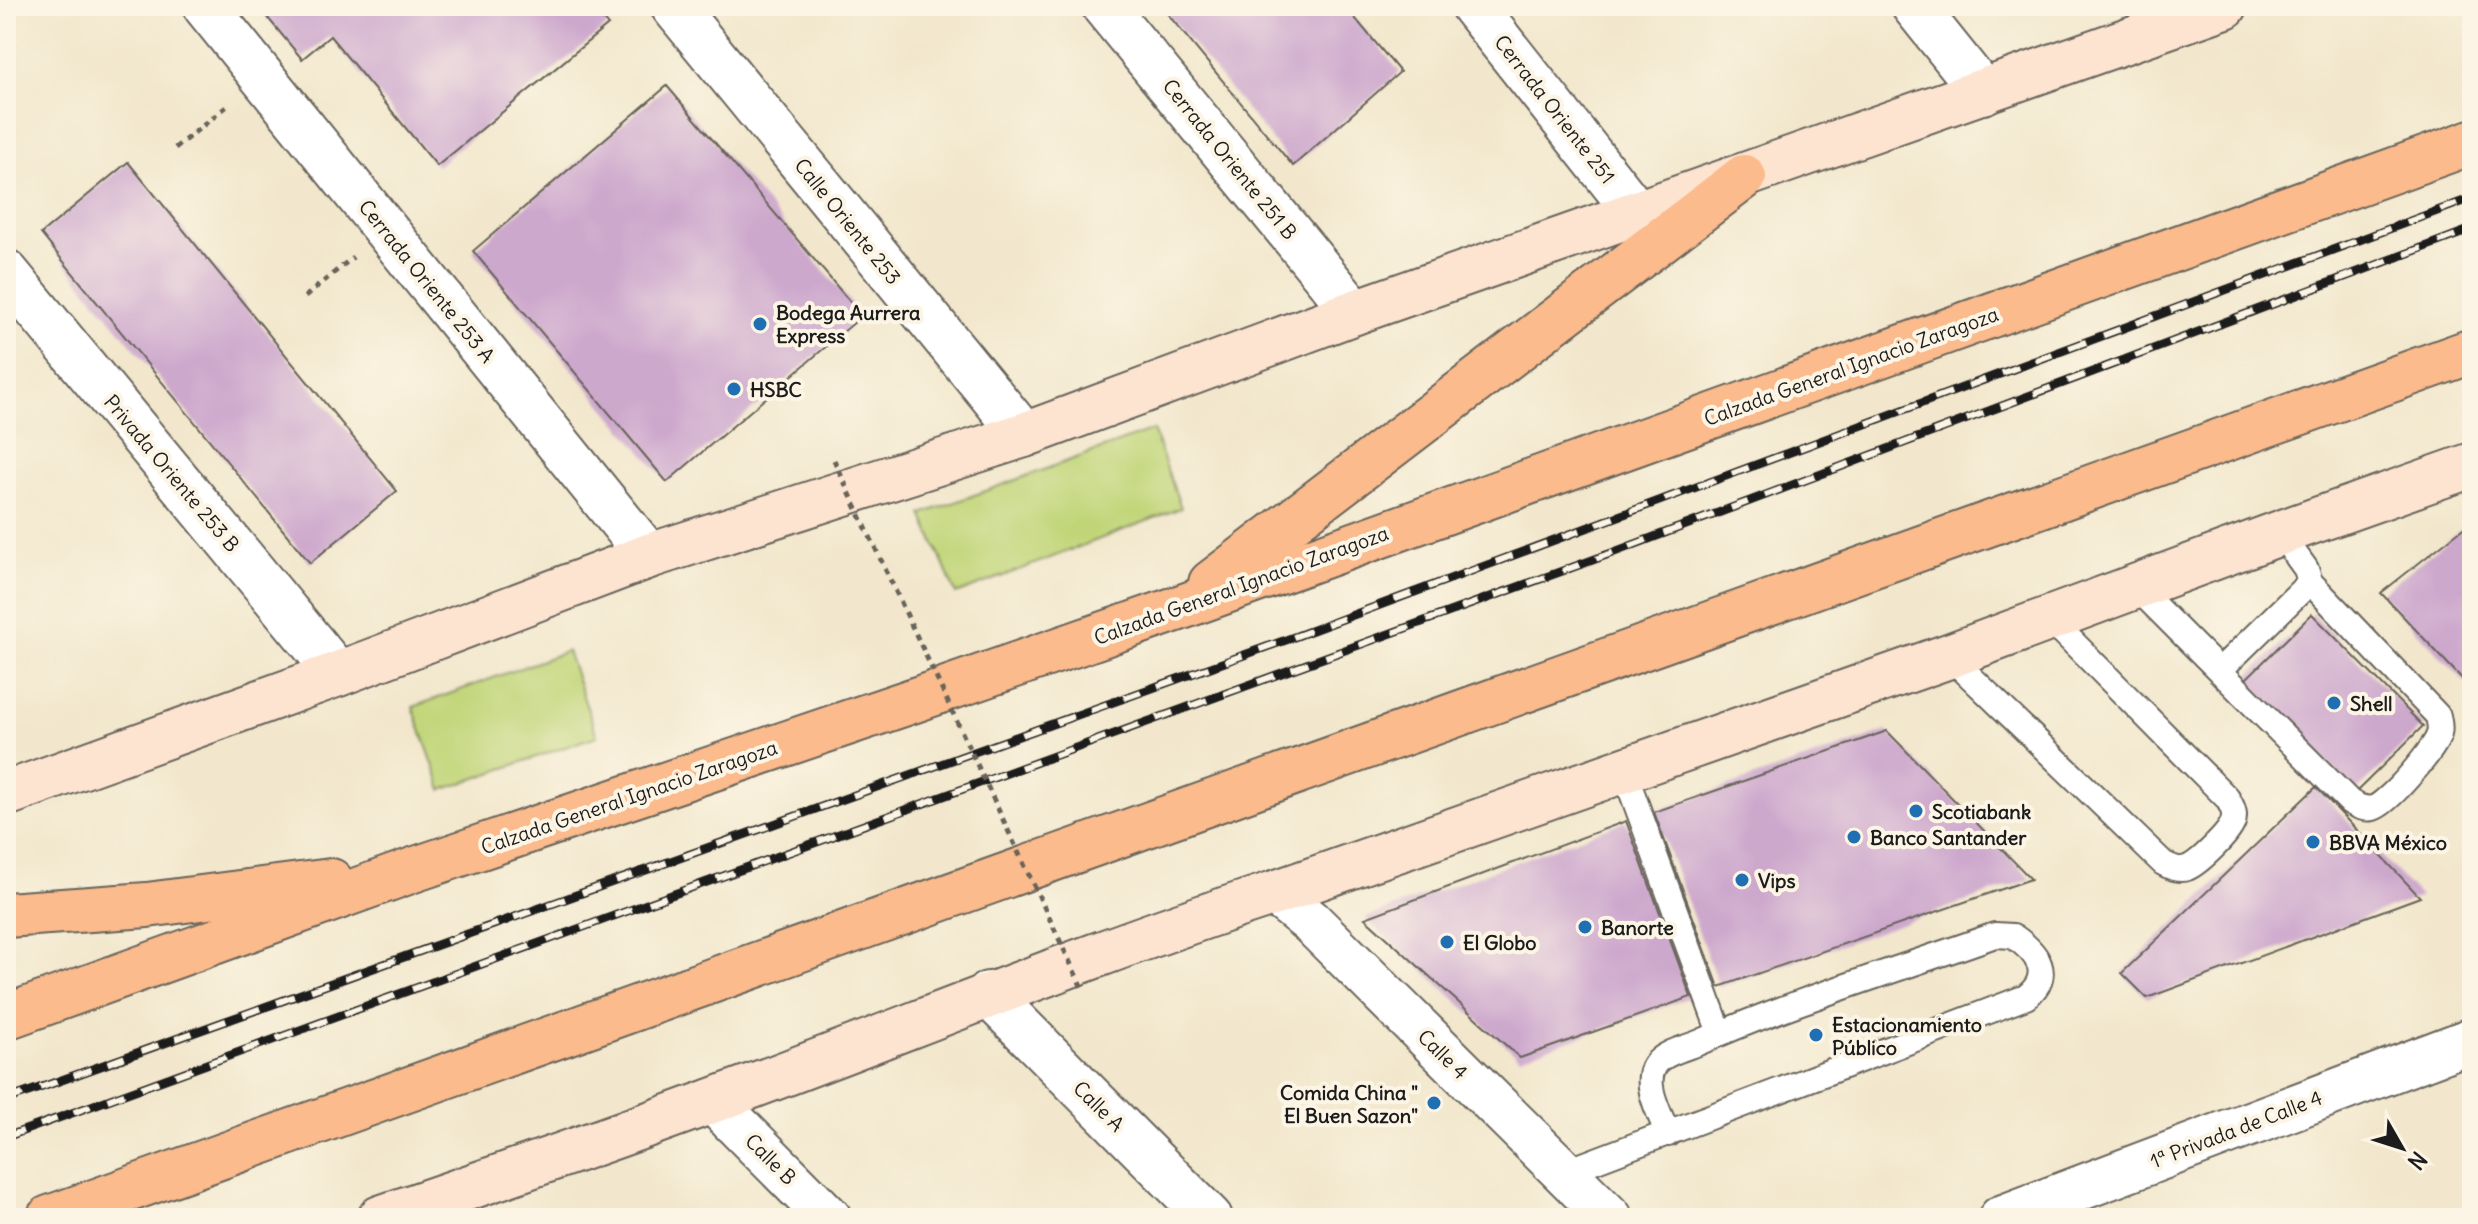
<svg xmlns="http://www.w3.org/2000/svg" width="2478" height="1224" font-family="Delius,sans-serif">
<rect width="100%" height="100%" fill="#fcf5e5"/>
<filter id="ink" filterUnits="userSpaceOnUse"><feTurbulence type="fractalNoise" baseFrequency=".0125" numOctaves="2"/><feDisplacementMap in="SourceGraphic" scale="16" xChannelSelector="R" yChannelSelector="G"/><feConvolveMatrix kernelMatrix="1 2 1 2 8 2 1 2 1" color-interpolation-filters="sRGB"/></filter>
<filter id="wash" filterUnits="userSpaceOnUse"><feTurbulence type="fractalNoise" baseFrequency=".006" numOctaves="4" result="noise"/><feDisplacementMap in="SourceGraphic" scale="32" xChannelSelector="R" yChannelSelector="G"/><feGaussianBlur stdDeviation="1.8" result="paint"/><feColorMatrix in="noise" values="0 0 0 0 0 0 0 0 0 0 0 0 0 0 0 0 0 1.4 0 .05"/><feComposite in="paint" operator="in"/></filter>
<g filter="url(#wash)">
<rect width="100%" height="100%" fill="#f2e7cc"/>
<!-- green -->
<g fill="#c1d578" stroke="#6e784a" stroke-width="2">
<path d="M1153,430L1181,508L956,594L922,514Z"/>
<path d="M567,651L597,736L442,790L413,707Z"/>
</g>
<g id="blocks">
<!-- building -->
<g fill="#cda8cd">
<path d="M258,6H592L608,25L437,166L330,36L302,59Z"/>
<path d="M1161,6H1345L1400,72L1293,166Z"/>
<path d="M667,86L862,316L667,482L473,251Z"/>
<path d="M128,162L397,491L310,563L41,234Z"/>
<path d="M2472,521V685L2469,686L2381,593Z"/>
<path d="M2312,614L2423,726L2356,792L2245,680Z"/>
<path d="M1887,731L2031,879L1719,987L1654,812Z"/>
<path d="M2316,787L2420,897L2147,998L2122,973Z"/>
<path d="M1626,821L1691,997L1520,1058L1365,918Z"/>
</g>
</g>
</g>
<g filter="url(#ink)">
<use href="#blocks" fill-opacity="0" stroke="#67635a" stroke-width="2"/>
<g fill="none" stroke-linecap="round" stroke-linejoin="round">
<!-- service casing -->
<g stroke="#67635a" stroke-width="28">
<g id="service">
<path d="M2135,586L2350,802C2357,806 2364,810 2373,808C2387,805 2436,748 2439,734C2441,728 2439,722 2438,716L2310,582L2306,569L2280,533"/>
<path d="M1949,656L2163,863C2171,867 2178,871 2187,868C2198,864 2229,834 2233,822C2236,813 2232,806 2227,798L2050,619"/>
<path d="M2220,670L2310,582"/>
<path d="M1624,771L1720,1033"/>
<path d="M1562,1173L2026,997C2054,975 2038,953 2013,936L1995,935C1897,970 1793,1001 1698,1043C1685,1048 1663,1053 1655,1065C1642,1084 1661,1116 1668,1134"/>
</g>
</g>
<!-- minor casing -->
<g stroke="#67635a" stroke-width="48">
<g id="minor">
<path d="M205,6L649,556"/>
<path d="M1104,6L1355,312"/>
<path d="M1473,6L1636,212"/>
<path d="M1914,6L1983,92"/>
<path d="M6,272L338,674"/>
<path d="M1275,893L1311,922L1610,1218"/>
<path d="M988,994L1210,1218"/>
<path d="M713,1101L829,1218"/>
<path d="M2001,1218L2472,1040"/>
</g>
</g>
<!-- tertiary casing -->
<g stroke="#67635a" stroke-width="48">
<path id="tertiary" d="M673,6L1024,435"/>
</g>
<!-- secondary casing -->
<g stroke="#67635a" stroke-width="48">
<g id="secondary">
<path d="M6,794L338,674L649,556L1024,435L1355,312L2225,6"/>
<path d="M380,1218C491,1180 602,1142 712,1101C900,1032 1084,955 1275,893L1949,656L2280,533L2472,465"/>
</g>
</g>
<!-- motorway casing -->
<g stroke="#67635a" stroke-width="48">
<g id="motorway">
<path d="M1211,583L1744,177"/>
<path d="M6,915L147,905L331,881"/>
<path d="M6,1017L413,870L909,702L1179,608L2472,142"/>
<path d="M49,1218L2472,351"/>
</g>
</g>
<!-- path -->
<g stroke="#67635a" stroke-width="5" stroke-dasharray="6 6" stroke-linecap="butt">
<path d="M175,148L231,103"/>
<path d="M305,297L353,257"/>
</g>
<!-- service -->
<use href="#service" stroke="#fff" stroke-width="24"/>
<!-- minor -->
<use href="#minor" stroke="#fff" stroke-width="44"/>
<!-- tertiary -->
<use href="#tertiary" stroke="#fff" stroke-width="44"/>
<!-- secondary -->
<use href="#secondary" stroke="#fde4d1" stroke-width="44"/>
<!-- motorway -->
<use href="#motorway" stroke="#fbbb8c" stroke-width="44"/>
<!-- rail casing -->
<g stroke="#1c1c1c" stroke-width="9">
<g id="rail">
<path d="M6,1100L1286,640L2472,198"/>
<path d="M6,1137L1609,554L2472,229"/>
</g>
</g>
<!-- rail -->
<use href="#rail" stroke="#fcf5e5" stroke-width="6" stroke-dasharray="18" stroke-linecap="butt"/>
<!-- path-bridge -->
<path stroke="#67635a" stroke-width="5" stroke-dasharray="6 6" stroke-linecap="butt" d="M834,460L1084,992"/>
</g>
</g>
<!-- markers -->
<g fill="#1f6fb2" stroke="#fcf5e5" stroke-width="3">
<circle cx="760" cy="324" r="8"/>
<circle cx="734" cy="389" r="8"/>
<circle cx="2334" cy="703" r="8"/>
<circle cx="1916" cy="811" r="8"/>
<circle cx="1854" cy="837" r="8"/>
<circle cx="2313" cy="842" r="8"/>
<circle cx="1742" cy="880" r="8"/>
<circle cx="1585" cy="927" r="8"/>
<circle cx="1447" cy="942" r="8"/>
<circle cx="1816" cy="1035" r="8"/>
<circle cx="1434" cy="1103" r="8"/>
</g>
<g text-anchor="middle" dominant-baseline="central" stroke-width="8" stroke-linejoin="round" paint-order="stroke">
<!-- street labels -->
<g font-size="20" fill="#1c1c1c" stroke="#fcf5e5">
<text transform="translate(1555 109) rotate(52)">Cerrada Oriente 251</text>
<text transform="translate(1230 159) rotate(51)">Cerrada Oriente 251 B</text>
<text transform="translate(848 221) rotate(51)">Calle Oriente 253</text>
<text transform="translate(427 281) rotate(51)">Cerrada Oriente 253 A</text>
<text transform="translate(1851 366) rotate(-20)">Calzada General Ignacio Zaragoza</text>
<text transform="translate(172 473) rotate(50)">Privada Oriente 253 B</text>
<text transform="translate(1241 585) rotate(-20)">Calzada General Ignacio Zaragoza</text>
<text transform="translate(629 797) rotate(-19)">Calzada General Ignacio Zaragoza</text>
<text transform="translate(1443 1054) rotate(45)">Calle 4</text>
<text transform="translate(1099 1106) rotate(45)">Calle A</text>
<text transform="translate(2236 1129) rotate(-21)">1ª Privada de Calle 4</text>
<text transform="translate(771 1159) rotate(45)">Calle B</text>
</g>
<!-- poi labels -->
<g font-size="20" font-weight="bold" fill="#1c1c1c" stroke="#fcf5e5" text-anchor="start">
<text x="776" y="312">Bodega Aurrera<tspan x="776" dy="23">Express</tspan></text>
<text x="750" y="389">HSBC</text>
<text x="2350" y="703">Shell</text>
<text x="1932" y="811">Scotiabank</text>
<text x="1870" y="837">Banco Santander</text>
<text x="2329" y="842">BBVA México</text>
<text x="1758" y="880">Vips</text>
<text x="1601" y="927">Banorte</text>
<text x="1463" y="942">El Globo</text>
<text x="1832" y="1024">Estacionamiento<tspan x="1832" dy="23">Público</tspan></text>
<text x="1418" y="1092" text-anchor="end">Comida China "<tspan x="1418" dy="23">El Buen Sazon"</tspan></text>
</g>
</g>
<!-- margin -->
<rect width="2478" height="1224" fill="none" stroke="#fcf5e5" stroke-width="32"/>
<!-- north arrow -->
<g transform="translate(2402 1148) rotate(129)" stroke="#fcf5e5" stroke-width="6" paint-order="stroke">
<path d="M0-6L14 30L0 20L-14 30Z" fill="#1c1c1c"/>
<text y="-12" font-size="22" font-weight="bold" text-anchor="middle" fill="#1c1c1c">N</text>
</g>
</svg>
